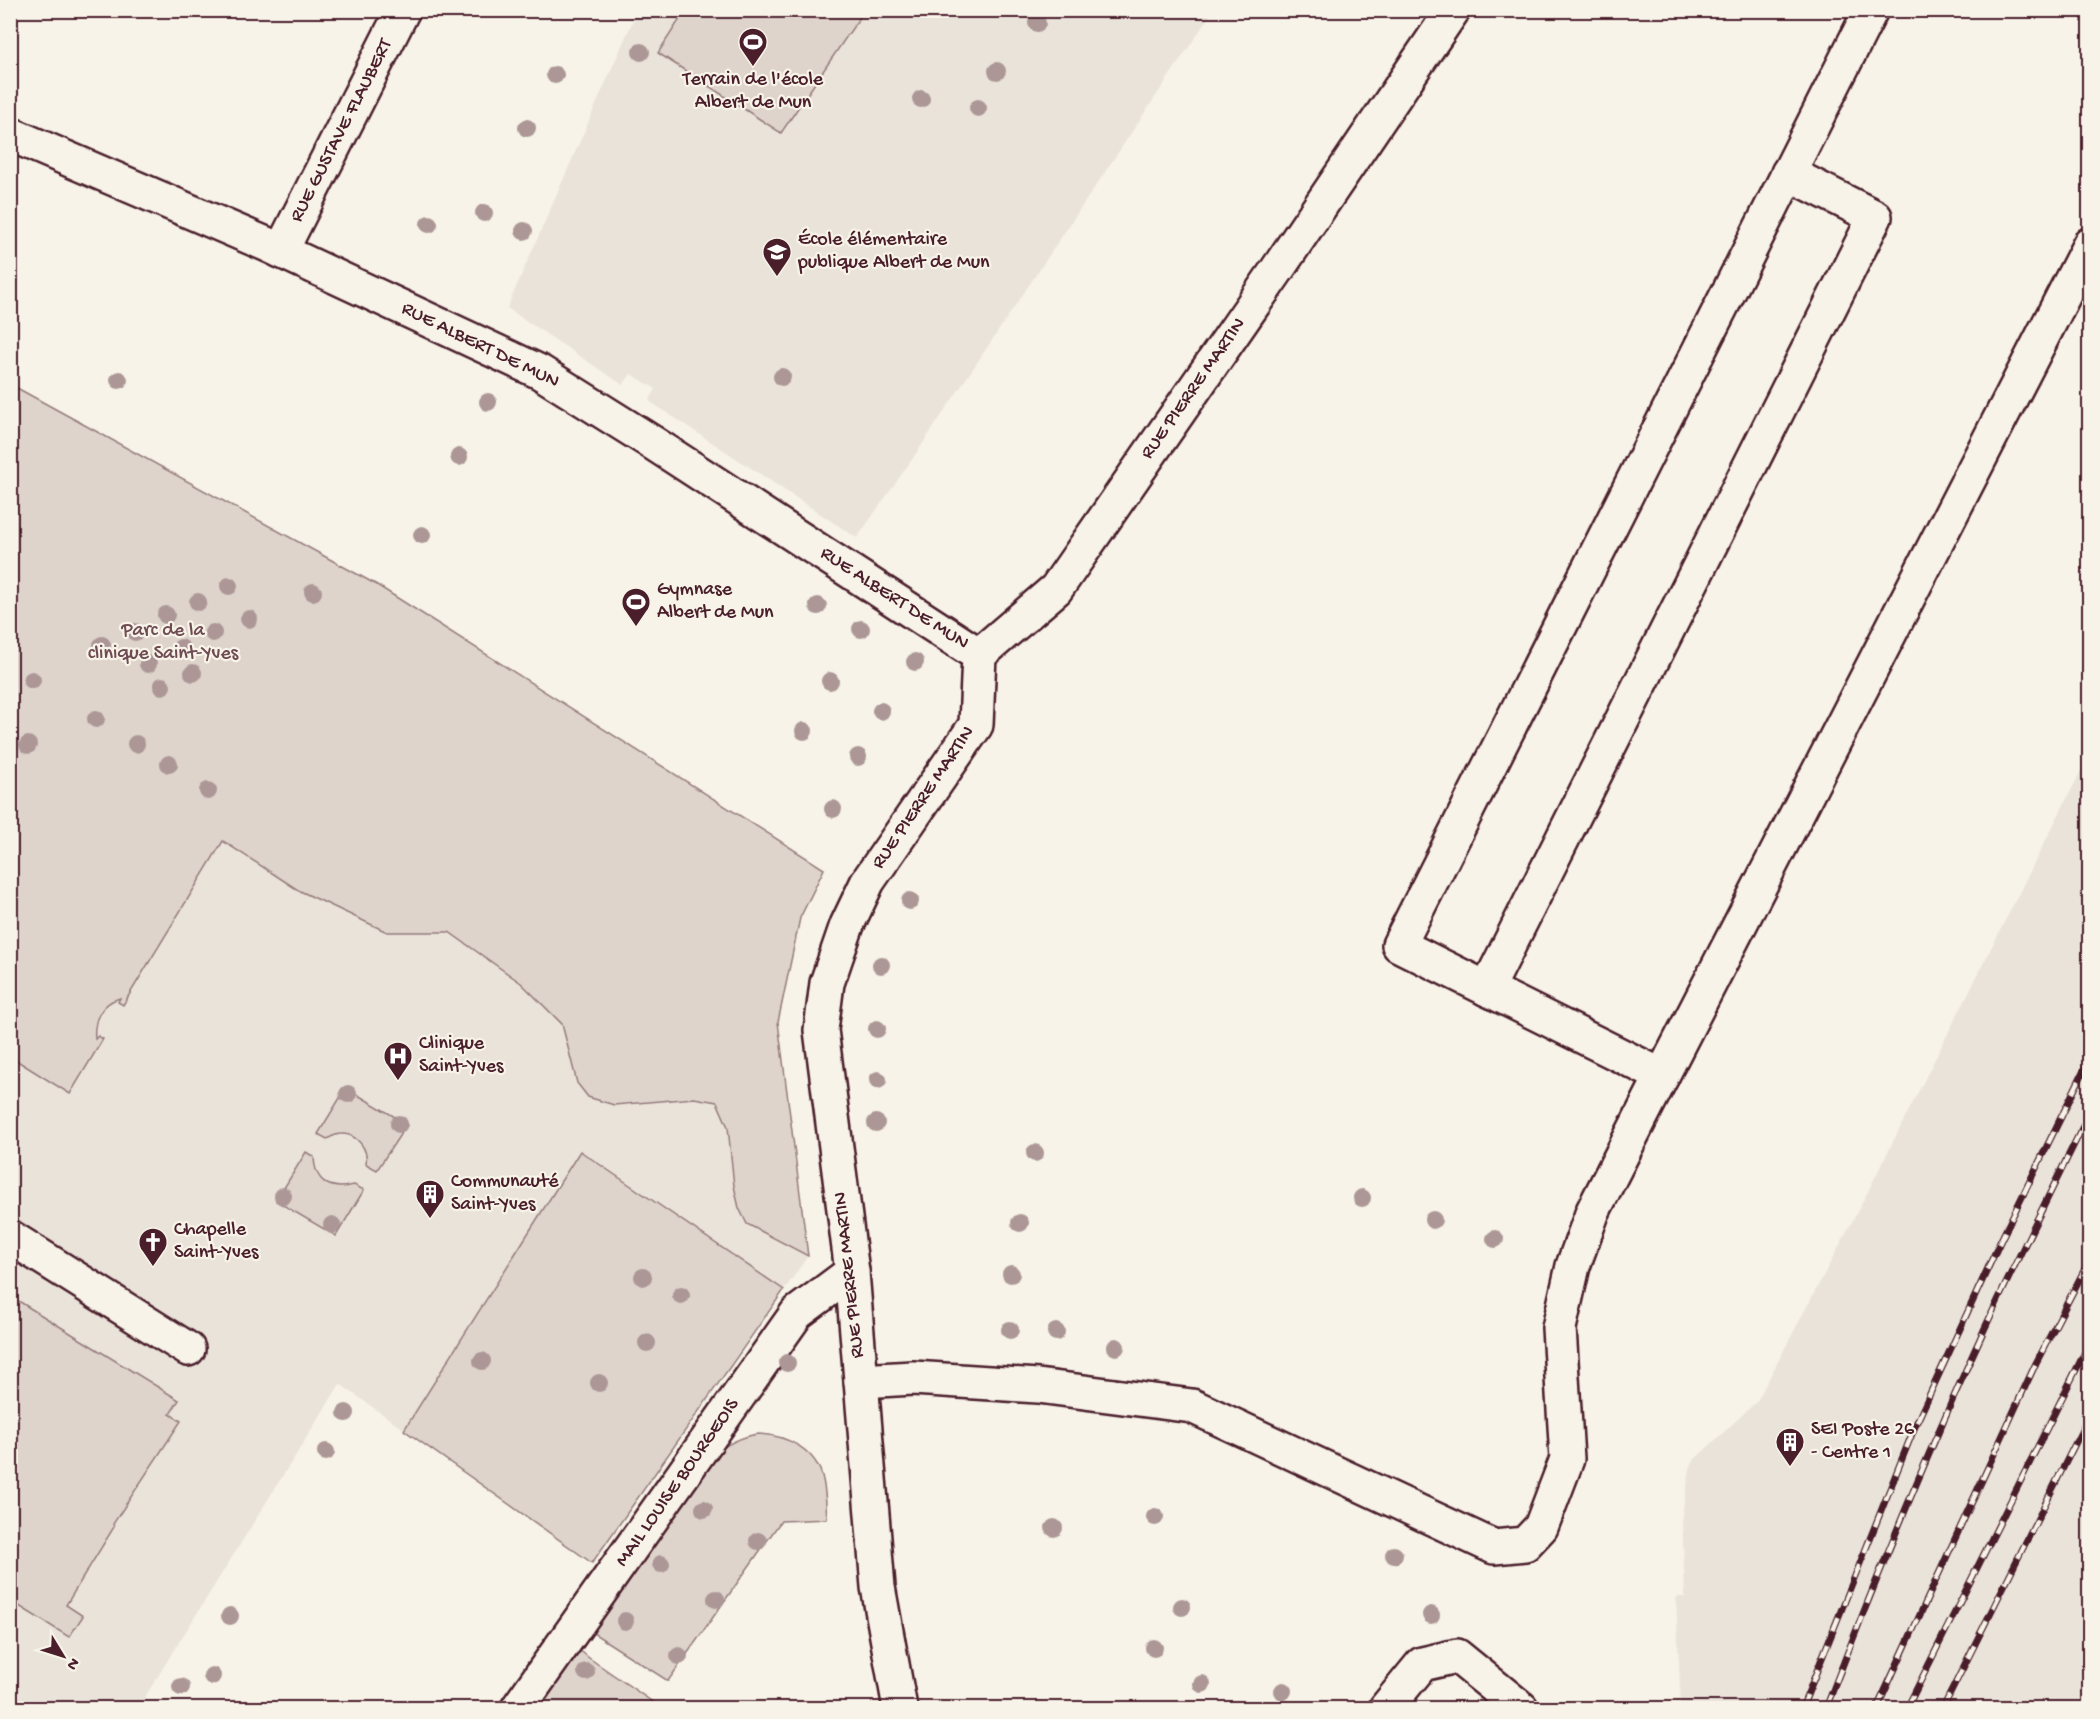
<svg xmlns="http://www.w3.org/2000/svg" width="2100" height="1719" font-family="'Gochi Hand',sans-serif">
<rect width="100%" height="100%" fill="#f7f3e8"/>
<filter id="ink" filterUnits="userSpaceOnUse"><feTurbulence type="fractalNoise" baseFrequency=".0167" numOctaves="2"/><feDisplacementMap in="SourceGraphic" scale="12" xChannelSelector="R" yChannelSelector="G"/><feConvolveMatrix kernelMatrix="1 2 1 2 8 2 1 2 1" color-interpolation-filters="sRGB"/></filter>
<g filter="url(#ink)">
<!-- built -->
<g fill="#eae3da">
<path d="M637,11H1213L913,458L857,538L649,401L656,389L631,374L623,385L507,308Z"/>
<path d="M17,388L377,585L824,869L800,918L778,1022L808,1256L592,1563L340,1384L138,1708H11L10,397Z"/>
<path d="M2089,755V1708H1681L1676,1597H1685L1682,1514L1691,1463L1757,1401L1862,1203Z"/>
</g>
<!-- green -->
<g fill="#ded4cc" stroke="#947a7c" stroke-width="1.5">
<path d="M685,11V10L864,11L781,133L658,53Z"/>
<path d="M17,388L377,585L824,869L800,918L778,1022L808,1256L747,1224L739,1208L734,1186L728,1127L717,1102L694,1098L614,1105L588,1097L577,1083L562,1024L521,983L449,932H387L298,890L223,841L123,1005L118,1002L120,998C101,1003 93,1020 95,1039L98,1036L103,1039L70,1094L11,1057L10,397Z"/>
<path d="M346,1088L407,1124L377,1170L366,1164C369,1149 356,1133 341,1134C336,1134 331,1137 327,1139L318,1134Z"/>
<path d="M580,1151L784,1290L592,1563L404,1430Z"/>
<path d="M306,1152L314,1157C315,1183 331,1191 354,1185L364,1190L336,1236L276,1201Z"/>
<path d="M12,1297L179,1400L170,1414L181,1421L113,1524L114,1527L66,1605L83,1616L69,1637L11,1601L10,1300Z"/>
<path d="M758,1434C787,1435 817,1450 823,1480C826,1493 826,1506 827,1519L781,1521L668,1681L590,1631L714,1455C727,1443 741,1437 758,1434Z"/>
<path d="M576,1647L589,1658L654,1703L651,1708H534Z"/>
</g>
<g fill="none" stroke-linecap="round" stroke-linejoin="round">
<!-- minor casing -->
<g stroke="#4a1f2b" stroke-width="38">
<g id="minor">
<path d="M10,134L266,244L540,372L653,443L979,655"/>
<path d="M281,251L403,10"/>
<path d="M1487,989L1875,217L1788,173"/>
<path d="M1662,1076L2090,244"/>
<path d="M10,1237L188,1349"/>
<path d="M861,1381L913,1378L1038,1386L1192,1406L1494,1547L1525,1544L1541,1527L1567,1459L1559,1328L1573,1266L1593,1211L1662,1076L1399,945L1871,10"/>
<path d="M518,1708L797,1313L852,1272"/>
<path d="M900,1708L878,1587L852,1272L821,1030L827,983L847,925L868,881L976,725L979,655L1056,589L1277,270L1453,10"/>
<path d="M1386,1708L1422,1664L1457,1656L1521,1708"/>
</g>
</g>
<!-- minor -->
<use href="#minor" stroke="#f7f3e8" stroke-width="33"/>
<!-- rail casing -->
<g stroke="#4a1f2b" stroke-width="7">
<g id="rail">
<path d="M1802,1708L1916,1424L2000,1242L2090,1058"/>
<path d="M1826,1708C1875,1581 1927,1454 1984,1330C2018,1257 2054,1185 2090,1112"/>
<path d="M1877,1708L2036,1363L2090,1259"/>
<path d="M1907,1708L2090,1342"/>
<path d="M1943,1708L2090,1414"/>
</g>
</g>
<!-- rail -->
<use href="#rail" stroke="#f7f3e8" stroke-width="4.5" stroke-dasharray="14" stroke-linecap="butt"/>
</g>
<!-- trees -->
<g fill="#ac9796">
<circle cx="1037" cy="23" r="9"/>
<circle cx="641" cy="52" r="9"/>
<circle cx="997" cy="71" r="9"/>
<circle cx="555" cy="75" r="9"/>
<circle cx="921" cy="99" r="9"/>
<circle cx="978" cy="108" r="9"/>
<circle cx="527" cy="128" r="9"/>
<circle cx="484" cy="213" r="9"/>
<circle cx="429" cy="224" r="9"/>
<circle cx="524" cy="231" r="9"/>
<circle cx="782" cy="377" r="9"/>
<circle cx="119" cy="380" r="9"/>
<circle cx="488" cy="402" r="9"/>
<circle cx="459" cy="457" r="9"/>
<circle cx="422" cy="535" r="9"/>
<circle cx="229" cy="586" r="9"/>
<circle cx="313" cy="592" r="9"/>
<circle cx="198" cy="602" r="9"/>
<circle cx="818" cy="606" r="9"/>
<circle cx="166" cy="615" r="9"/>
<circle cx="249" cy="619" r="9"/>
<circle cx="861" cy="629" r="9"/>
<circle cx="135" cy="632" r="9"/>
<circle cx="213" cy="633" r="9"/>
<circle cx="102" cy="645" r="9"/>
<circle cx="181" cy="648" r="9"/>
<circle cx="915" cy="662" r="9"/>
<circle cx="148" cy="664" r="9"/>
<circle cx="193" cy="673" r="9"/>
<circle cx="32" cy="680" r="9"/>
<circle cx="830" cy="681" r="9"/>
<circle cx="162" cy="686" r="9"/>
<circle cx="881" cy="711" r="9"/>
<circle cx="96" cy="719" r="9"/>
<circle cx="804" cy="731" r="9"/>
<circle cx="136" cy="744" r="9"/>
<circle cx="28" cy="745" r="9"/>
<circle cx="858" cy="757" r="9"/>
<circle cx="169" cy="764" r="9"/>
<circle cx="208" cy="791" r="9"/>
<circle cx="833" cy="809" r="9"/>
<circle cx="910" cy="901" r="9"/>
<circle cx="881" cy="965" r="9"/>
<circle cx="877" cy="1029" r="9"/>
<circle cx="878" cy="1080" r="9"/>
<circle cx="348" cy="1094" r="9"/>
<circle cx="876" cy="1123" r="9"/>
<circle cx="399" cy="1124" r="9"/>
<circle cx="1035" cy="1153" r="9"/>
<circle cx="283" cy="1196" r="9"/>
<circle cx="1362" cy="1198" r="9"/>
<circle cx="1433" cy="1220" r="9"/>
<circle cx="1020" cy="1223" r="9"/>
<circle cx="332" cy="1225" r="9"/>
<circle cx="1495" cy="1239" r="9"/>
<circle cx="1011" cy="1274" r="9"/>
<circle cx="643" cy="1277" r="9"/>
<circle cx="681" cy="1295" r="9"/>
<circle cx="1010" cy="1330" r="9"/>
<circle cx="1056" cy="1332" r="9"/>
<circle cx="647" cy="1343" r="9"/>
<circle cx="1116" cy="1347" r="9"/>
<circle cx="482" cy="1361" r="9"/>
<circle cx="787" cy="1363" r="9"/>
<circle cx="599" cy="1383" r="9"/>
<circle cx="346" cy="1413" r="9"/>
<circle cx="326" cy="1452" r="9"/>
<circle cx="704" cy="1509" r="9"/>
<circle cx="1155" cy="1517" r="9"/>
<circle cx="1054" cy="1528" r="9"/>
<circle cx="758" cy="1541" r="9"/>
<circle cx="1394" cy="1555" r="9"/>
<circle cx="661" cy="1564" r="9"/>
<circle cx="716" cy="1599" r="9"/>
<circle cx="1182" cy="1607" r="9"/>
<circle cx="1431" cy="1615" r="9"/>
<circle cx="230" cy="1616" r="9"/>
<circle cx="625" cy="1621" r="9"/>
<circle cx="1154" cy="1648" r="9"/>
<circle cx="679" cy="1656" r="9"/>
<circle cx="586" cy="1672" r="9"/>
<circle cx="212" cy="1676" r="9"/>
<circle cx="1202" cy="1684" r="9"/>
<circle cx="181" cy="1687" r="9"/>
<circle cx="1283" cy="1691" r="9"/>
</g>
</g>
<!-- icons -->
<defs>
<g id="stadium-pin" transform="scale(1.5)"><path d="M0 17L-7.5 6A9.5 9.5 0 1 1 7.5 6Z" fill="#4a1f2b" stroke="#f7f3e8"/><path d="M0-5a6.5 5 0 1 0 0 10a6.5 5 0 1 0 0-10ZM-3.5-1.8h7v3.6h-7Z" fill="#fff"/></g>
<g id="school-pin" transform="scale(1.5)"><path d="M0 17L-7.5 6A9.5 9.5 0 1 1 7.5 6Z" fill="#4a1f2b" stroke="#f7f3e8"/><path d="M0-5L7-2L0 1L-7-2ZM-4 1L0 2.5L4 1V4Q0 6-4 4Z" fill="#fff"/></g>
<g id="hospital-pin" transform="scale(1.5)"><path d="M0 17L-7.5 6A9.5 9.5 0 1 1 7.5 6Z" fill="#4a1f2b" stroke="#f7f3e8"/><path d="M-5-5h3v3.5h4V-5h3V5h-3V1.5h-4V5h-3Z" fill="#fff"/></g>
<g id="building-pin" transform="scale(1.5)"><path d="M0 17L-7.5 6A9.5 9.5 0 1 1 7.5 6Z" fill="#4a1f2b" stroke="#f7f3e8"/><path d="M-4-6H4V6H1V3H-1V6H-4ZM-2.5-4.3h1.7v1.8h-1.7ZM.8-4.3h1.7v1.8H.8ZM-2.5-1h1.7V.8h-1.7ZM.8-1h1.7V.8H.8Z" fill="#fff"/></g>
<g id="church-pin" transform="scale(1.5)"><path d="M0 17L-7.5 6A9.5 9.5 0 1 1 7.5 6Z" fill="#4a1f2b" stroke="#f7f3e8"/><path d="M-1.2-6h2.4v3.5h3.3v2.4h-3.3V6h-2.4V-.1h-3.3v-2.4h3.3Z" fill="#fff"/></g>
</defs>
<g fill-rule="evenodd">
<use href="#stadium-pin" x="753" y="42"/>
<use href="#school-pin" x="777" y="252"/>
<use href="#stadium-pin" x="636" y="602"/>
<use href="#hospital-pin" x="398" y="1056"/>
<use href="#building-pin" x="430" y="1194"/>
<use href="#church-pin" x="153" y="1242"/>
<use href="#building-pin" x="1790" y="1442"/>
</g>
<g text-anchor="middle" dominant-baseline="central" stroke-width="4.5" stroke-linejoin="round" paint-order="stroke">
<!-- poi labels -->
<g font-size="20" fill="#4a1f2b" stroke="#f7f3e8" text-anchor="start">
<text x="753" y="80" text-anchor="middle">Terrain de l'école<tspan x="753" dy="23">Albert de Mun</tspan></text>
<text x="798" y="240">École élémentaire<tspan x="798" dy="23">publique Albert de Mun</tspan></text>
<text x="657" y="590">Gymnase<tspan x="657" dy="23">Albert de Mun</tspan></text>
<text x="419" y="1044">Clinique<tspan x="419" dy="23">Saint-Yves</tspan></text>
<text x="451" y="1182">Communauté<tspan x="451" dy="23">Saint-Yves</tspan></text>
<text x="174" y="1230">Chapelle<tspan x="174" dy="23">Saint-Yves</tspan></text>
<text x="1811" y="1430">SEI Poste 26<tspan x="1811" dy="23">- Centre 1</tspan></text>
</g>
<!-- street labels -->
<g font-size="20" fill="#4a1f2b" stroke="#f7f3e8">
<text transform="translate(342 131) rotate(-63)">RUE GUSTAVE FLAUBERT</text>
<text transform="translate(480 346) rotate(26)">RUE ALBERT DE MUN</text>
<text transform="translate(1194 389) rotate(-55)">RUE PIERRE MARTIN</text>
<text transform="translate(894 599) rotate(33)">RUE ALBERT DE MUN</text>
<text transform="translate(924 798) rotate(-56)">RUE PIERRE MARTIN</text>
<text transform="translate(850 1275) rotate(-96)">RUE PIERRE MARTIN</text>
<text transform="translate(678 1483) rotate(-55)">MAIL LOUISE BOURGEOIS</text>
</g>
<!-- park labels -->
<g font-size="20" fill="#6f4c53" stroke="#f7f3e8">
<text x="163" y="631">Parc de la<tspan x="163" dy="23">clinique Saint-Yves</tspan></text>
</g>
</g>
<!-- margin -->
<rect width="2100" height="1719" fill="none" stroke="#f7f3e8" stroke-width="36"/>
<rect x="18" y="18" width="2064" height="1683" fill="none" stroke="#4a1f2b" stroke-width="2" filter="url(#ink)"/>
<!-- north arrow -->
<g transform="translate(63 1656) rotate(128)" stroke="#f7f3e8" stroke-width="4.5" paint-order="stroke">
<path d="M0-4.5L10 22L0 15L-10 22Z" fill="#4a1f2b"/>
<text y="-9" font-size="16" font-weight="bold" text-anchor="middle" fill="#4a1f2b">N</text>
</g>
</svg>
